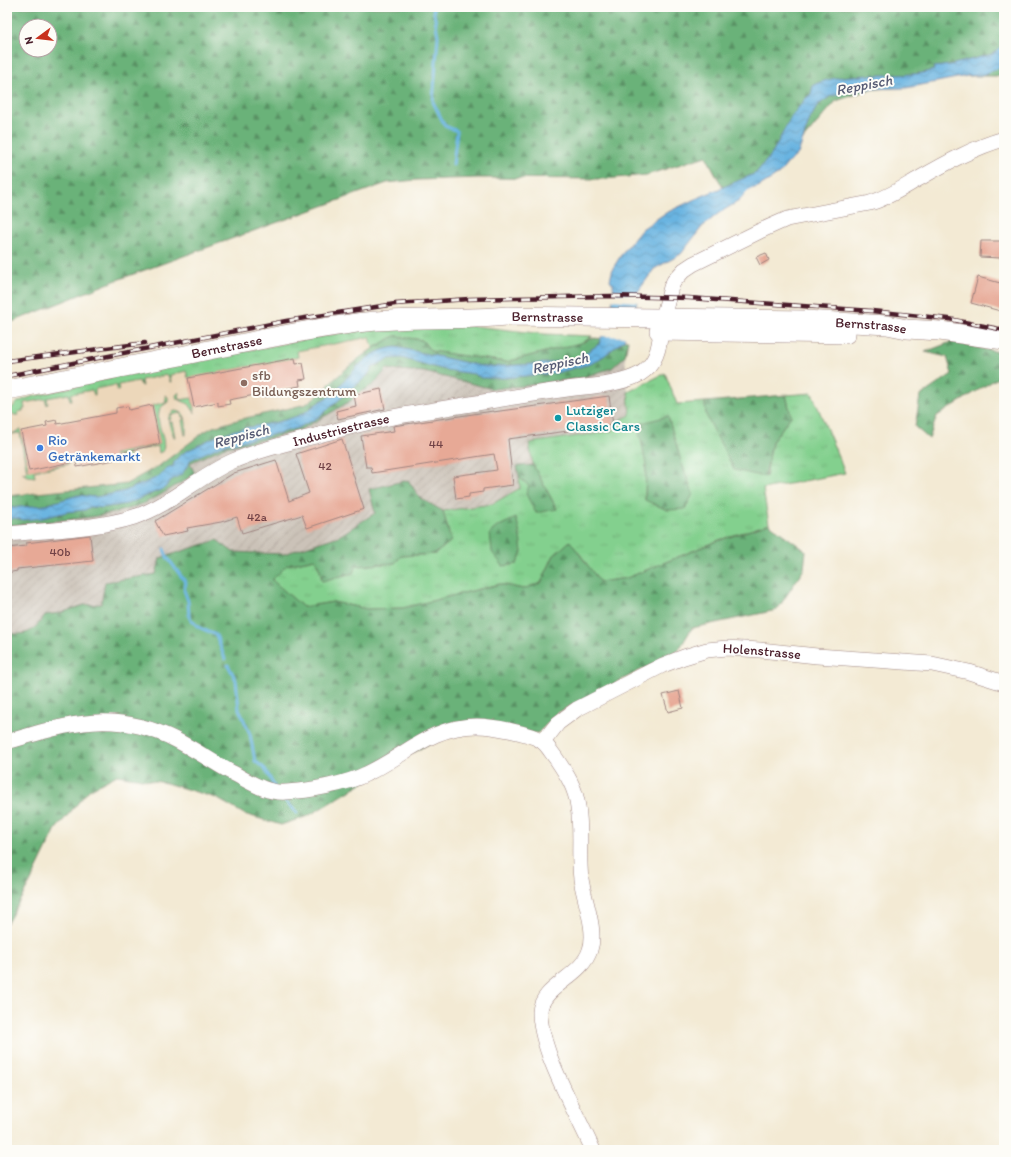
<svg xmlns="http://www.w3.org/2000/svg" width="1011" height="1157" font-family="Itim,sans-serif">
<defs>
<pattern id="industrial-furrows" width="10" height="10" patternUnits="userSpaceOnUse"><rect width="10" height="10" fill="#cbc2b8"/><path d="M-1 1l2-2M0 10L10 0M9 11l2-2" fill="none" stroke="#b0a69e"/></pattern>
<pattern id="grass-tufts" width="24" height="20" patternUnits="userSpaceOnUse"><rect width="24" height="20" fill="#83d08e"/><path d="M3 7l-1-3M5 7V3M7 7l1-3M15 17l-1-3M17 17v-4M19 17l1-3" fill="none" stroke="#73b27b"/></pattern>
<pattern id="forest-firs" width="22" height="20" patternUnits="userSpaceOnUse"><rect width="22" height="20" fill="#6ab279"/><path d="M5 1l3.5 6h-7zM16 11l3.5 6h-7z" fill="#599063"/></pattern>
<pattern id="water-waves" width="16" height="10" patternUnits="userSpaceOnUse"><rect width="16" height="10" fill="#69b4e1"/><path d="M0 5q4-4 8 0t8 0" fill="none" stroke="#5892b7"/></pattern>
</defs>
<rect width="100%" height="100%" fill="#fdfcf7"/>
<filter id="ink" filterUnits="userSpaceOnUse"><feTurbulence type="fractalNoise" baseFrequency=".025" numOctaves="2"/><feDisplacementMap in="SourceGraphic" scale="8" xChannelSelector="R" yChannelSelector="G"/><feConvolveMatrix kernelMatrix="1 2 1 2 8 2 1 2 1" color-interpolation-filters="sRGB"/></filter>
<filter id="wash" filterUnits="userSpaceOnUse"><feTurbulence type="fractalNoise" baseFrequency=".012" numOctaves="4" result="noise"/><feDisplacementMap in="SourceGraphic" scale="16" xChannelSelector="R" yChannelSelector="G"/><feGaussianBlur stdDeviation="0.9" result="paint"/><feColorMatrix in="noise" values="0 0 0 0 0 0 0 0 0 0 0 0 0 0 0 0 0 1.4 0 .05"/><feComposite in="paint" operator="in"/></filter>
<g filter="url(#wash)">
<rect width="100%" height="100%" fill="#f3ead4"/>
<!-- built -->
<path fill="#ecd7ba" d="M370,336L373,348L356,359L329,385V386L306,404L290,408L241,419L213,427L204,432L160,465L134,480L126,484L115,486L7,496V405L24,403L187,371L188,378L298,357L297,351Z"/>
<!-- industrial -->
<path fill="url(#industrial-furrows)" d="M625,356L630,415L616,422L613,431L529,443L533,465L517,467L521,487L492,504L443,511L420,498L369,489L375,513L339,536L284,554L233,552L156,574L105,582L101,604L84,605L60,613L45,615L36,627L22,635L7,633V526L32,522L194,474L189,463L225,447L272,438L300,430L327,415L352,400L353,396L373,385L387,369L424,372L493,389L612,368Z"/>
<!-- grass -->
<g fill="url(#grass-tufts)" stroke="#66785c" fill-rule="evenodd">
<path d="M474,326L545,334L592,336L584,342L506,362L430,351L422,340L396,336L373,348L370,337L297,351L298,357L295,358L278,361L277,360L276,362L243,368L242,367L241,368L197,377L195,376V377L188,378L186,371L170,375L171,382H170L168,375L141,380L142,386H141L139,381L118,385L119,391H117L116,385L95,389V395H94L92,390L71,394L72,400H70L69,394L47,398L48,404L47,405L45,399L24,403L25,409H23V411L18,412L19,415H14L10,411C15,402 22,400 31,397L133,372L362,329Z"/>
<path d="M665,373L677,404L705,402L706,415L766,477L772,442L791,416L786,395L812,393L845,473L763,489L769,524L719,540L627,578L599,582L580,554L554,555L541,583L523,589L500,584L403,608L367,609L333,602L303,607L271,580L287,565L315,559L320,570L322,581L356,566L395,563L401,556L435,554L451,541L443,511L492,504L520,488L519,477L557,509L533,465L529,443L613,431L616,422L630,415L628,392ZM682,464L693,494L645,500L646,465Z"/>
<path d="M179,392L180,400L192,398L195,413L189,404L177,399L176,395Z"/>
<path d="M165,395L168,397V402L160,408C154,426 167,435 163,451L159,453L158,446L128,452L129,459H125L114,455V454L160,444L152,405L166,403Z"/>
<path d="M175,411C188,411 186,425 186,435H185L182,420L185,419V417H182L181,413L171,415V419L169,420V422H172L175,437H174C171,428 163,416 175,411Z"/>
<path d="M21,429L29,470L68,463L69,464L34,471L35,477L28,476L22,473L27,472L20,433L12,434Z"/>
</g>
<!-- forest -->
<g fill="url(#forest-firs)" stroke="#5a6852" fill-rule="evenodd">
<path d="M7,7H1004V74L999,76H965L919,84L869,90L836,101L783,163L728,197L706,156L647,175L605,179L480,178L416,180L387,183L117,280L7,324ZM26,26H50V50H26Z"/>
<path d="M395,336L422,340L431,351L506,362L584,342L591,338L628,340L625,356L612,368L580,378L522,386L493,389L424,372L387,369L373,385L353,396L352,400L327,415L300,430L272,438L225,447L190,463L195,474C180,483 165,493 149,501C107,521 53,519 7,526V496L126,484L160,465L204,432L213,427L241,419L290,408L306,404L329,386L328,385C351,364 367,350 395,336Z"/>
<path d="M951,342L1004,353V374L937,416L929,439L915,427L920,396L952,374L947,357L925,352Z"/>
<path d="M786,395L791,416L772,442L765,477L734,470L706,415L705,402Z"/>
<path d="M668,416L682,464L693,494L685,509L667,510L645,500L646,465L638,424Z"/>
<path d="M533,465L557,509L536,513L526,494L529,486L519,477L517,466Z"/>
<path d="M408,480L420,498L443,511L451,541L435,554L401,556L395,563L356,566L353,573L322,581L320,570L315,559L287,565L272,580L303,607L333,602L367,609L403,608L500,584L523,589L541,583L554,555L570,541L600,582L627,578L717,541L769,524L806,551L804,569L777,610L692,628L678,651L559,712L538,733L448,732L308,816L281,825L244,814L216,798L166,783L117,775L89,790L56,829L30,883L7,923V633C28,636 33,632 45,615L60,613L84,605L101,604L105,582L156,574L160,558L217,540L233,552L284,554L339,536L375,513L369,489Z"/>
<path d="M516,518L519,529L522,552L517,564L503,566L492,552L490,533L497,527Z"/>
</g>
<!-- water -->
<path fill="url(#water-waves)" stroke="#5a6a86" d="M1004,44V64L997,69L982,75L967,76L906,88L865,89L831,96L818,105L810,119L798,154L787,164L779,174L758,187L750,189L745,194L739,201L719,213L702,227L681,254L654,269L637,293L638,297L636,307L624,340L604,356L591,364L556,373L506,378H481L474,374L445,370L401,358L388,359L373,367L367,376L319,417L298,428L268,436L223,445L190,460L189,464L182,474L170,481L165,488L127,504L102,508L90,507L85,510L67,512L43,518L23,520L14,518L7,521V508L45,505L78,495L96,497L125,491L158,477L169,467L173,466C175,456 186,451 195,447C202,443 210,439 217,436C243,425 272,426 297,416C309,412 317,401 329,397V394L339,389L340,385C358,367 369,350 396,347L486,367L548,363L576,358L583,355L599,344L612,304L614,295L613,284L610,280L613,268L623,252L642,229L664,214L693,200L756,173L771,155L791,117L805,99L811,94L813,85C844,71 879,77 912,74C919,74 927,72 934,70L933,67L950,65L992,54Z"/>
<!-- pier -->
<g fill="#f3ead4">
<path d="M611,293L640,294V298L639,302L611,300Z"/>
<path d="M637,311L628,337L599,336L607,313Z"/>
</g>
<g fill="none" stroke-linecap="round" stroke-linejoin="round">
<!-- stream -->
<g stroke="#69b4e1" stroke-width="3">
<path d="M433,7L438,36L433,102L445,126L457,131L453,165"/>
<path d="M164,549L167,557L186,583L184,590L188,601L189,617L198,627L216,635L225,659"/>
<path d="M228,665L236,680L239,709L250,734L255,761L265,769L274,786"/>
<path d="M283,798L297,813"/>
</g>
</g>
<g id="blocks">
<!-- building -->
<g fill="#e7a996">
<path d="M981,241H1001V258L980,257Z"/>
<path d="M766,253L769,260L760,265L756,257Z"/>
<path d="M978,277L1004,284V312L971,303Z"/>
<path d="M295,358L296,364L303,363L306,379L299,380L300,386L277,390V394L271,396L265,397V393L229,400L230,404L218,406V402L194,407L188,378Z"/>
<path d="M381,389L385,409L338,419L336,411L356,406L354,395Z"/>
<path d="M609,396L613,425L508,439L513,485L483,489V492L469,494V497L456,499L453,476L497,470L494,454L372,473L371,467H366L361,436L394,431L393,426L493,411V412Z"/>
<path d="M152,405L160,444L113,454L114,460L77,467L76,461L29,471L21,431L47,426L46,422L52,421L56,420L57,424L116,413V408L128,406L129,410Z"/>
<path d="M342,439L364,509L307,528L302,515L242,533L237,517L221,522L187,528L188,531L163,536L155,521L234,473L276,460L289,501L309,493L296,454Z"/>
<path d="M90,535L93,561L17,569V571L7,573V548L26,546V543Z"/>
<path d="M679,691L683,708L668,712L663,695Z"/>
</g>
</g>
</g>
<g filter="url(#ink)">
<use href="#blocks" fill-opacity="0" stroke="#9e8480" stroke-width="1"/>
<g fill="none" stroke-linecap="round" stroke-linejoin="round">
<!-- minor casing -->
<g stroke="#9e8480" stroke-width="16">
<g id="minor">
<path d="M663,318L671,287L674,281L684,270L693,264L760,231L787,219L870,203C888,198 904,187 920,178C946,163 975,147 1004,139"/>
<path id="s1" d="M7,534C47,530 96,529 134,517C171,505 198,476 233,461C258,450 285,444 311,437C346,428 380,418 416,413C464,405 512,397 560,390C584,386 619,386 640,374C656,364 659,349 661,331"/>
<path d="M7,742C70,723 114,709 176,740C194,749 211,761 229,771C247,780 266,794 286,792C308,791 347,784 366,774C405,756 431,726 477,726C492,726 530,733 542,741C547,745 551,752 555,757C566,773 576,788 578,807C582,831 578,855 581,879C584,900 597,930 590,950C582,977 541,986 540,1012C540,1027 545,1043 550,1057C562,1089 579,1119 593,1150"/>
<path id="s2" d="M543,742L558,723L577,709L663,665L684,657L707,650L727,648L760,650L817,656L932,664L969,672L1004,683"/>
</g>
</g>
<!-- major casing -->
<g stroke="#9e8480" stroke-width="20">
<g id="major">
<path d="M659,331L846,334"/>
<path id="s3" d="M7,390C74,377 142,364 209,350C256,341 303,330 350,324C402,316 455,321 507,316L805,320L853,323L887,325L907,329L940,331L1004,340"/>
</g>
</g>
<!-- minor -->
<use href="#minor" stroke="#fff" stroke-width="15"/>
<!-- major -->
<use href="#major" stroke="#fff" stroke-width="19"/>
<!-- rail casing -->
<g stroke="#4a1f2b" stroke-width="4.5">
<g id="rail">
<path d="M7,361L145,343"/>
<path d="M7,376L286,321L395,304L469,299L611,296L689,298L872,311L949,319L1004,330"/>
</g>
</g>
<!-- rail -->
<use href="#rail" stroke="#fdfcf7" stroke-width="3" stroke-dasharray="9" stroke-linecap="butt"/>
</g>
</g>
<!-- markers -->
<circle fill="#8d6e63" stroke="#fdfcf7" stroke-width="1.5" cx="244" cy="383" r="4"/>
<circle fill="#0f9aa8" stroke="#fdfcf7" stroke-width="1.5" cx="558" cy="418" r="4"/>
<circle fill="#3f7fe0" stroke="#fdfcf7" stroke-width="1.5" cx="40" cy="448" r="4"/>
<g text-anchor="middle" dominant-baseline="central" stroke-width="4" stroke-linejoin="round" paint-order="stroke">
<!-- number labels -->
<g font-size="12" fill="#714246">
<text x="436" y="444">44</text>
<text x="325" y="466">42</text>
<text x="257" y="517">42a</text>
<text x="60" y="552">40b</text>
</g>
<!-- street labels -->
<g font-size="14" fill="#4a1f2b" stroke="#fdfcf7">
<text stroke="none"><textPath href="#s3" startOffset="547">Bernstrasse</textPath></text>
<text stroke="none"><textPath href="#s3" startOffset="871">Bernstrasse</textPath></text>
<text stroke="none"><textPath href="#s3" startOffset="224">Bernstrasse</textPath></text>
<text stroke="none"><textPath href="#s1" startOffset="355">Industriestrasse</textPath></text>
<text stroke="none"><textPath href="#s2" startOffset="246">Holenstrasse</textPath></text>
</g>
<!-- education labels -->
<g font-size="14" fill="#785e54" stroke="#fdfcf7" text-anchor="start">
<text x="252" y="375">sfb<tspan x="252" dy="16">Bildungszentrum</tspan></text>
</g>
<!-- culture labels -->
<g font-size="14" fill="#0d838f" stroke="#fdfcf7" text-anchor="start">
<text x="566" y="410">Lutziger<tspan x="566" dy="16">Classic Cars</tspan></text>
</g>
<!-- shop labels -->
<g font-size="14" fill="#366cbe" stroke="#fdfcf7" text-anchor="start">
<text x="48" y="440">Rio<tspan x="48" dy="16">Getränkemarkt</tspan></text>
</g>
<!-- water labels -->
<g font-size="15" font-style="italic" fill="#565b74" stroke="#fdfcf7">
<text transform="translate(864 85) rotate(-11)">Reppisch</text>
<text transform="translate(560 363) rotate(-12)">Reppisch</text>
<text transform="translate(241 436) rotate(-15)">Reppisch</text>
</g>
</g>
<!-- margin -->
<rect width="1011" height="1157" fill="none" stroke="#fdfcf7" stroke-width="24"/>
<!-- north arrow -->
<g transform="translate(38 38) rotate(255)"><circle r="19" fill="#fdfcf7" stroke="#b5a4a5"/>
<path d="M0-3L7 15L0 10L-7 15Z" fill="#c8321e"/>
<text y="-6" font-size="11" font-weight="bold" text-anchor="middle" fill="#4a1f2b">N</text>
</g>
</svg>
